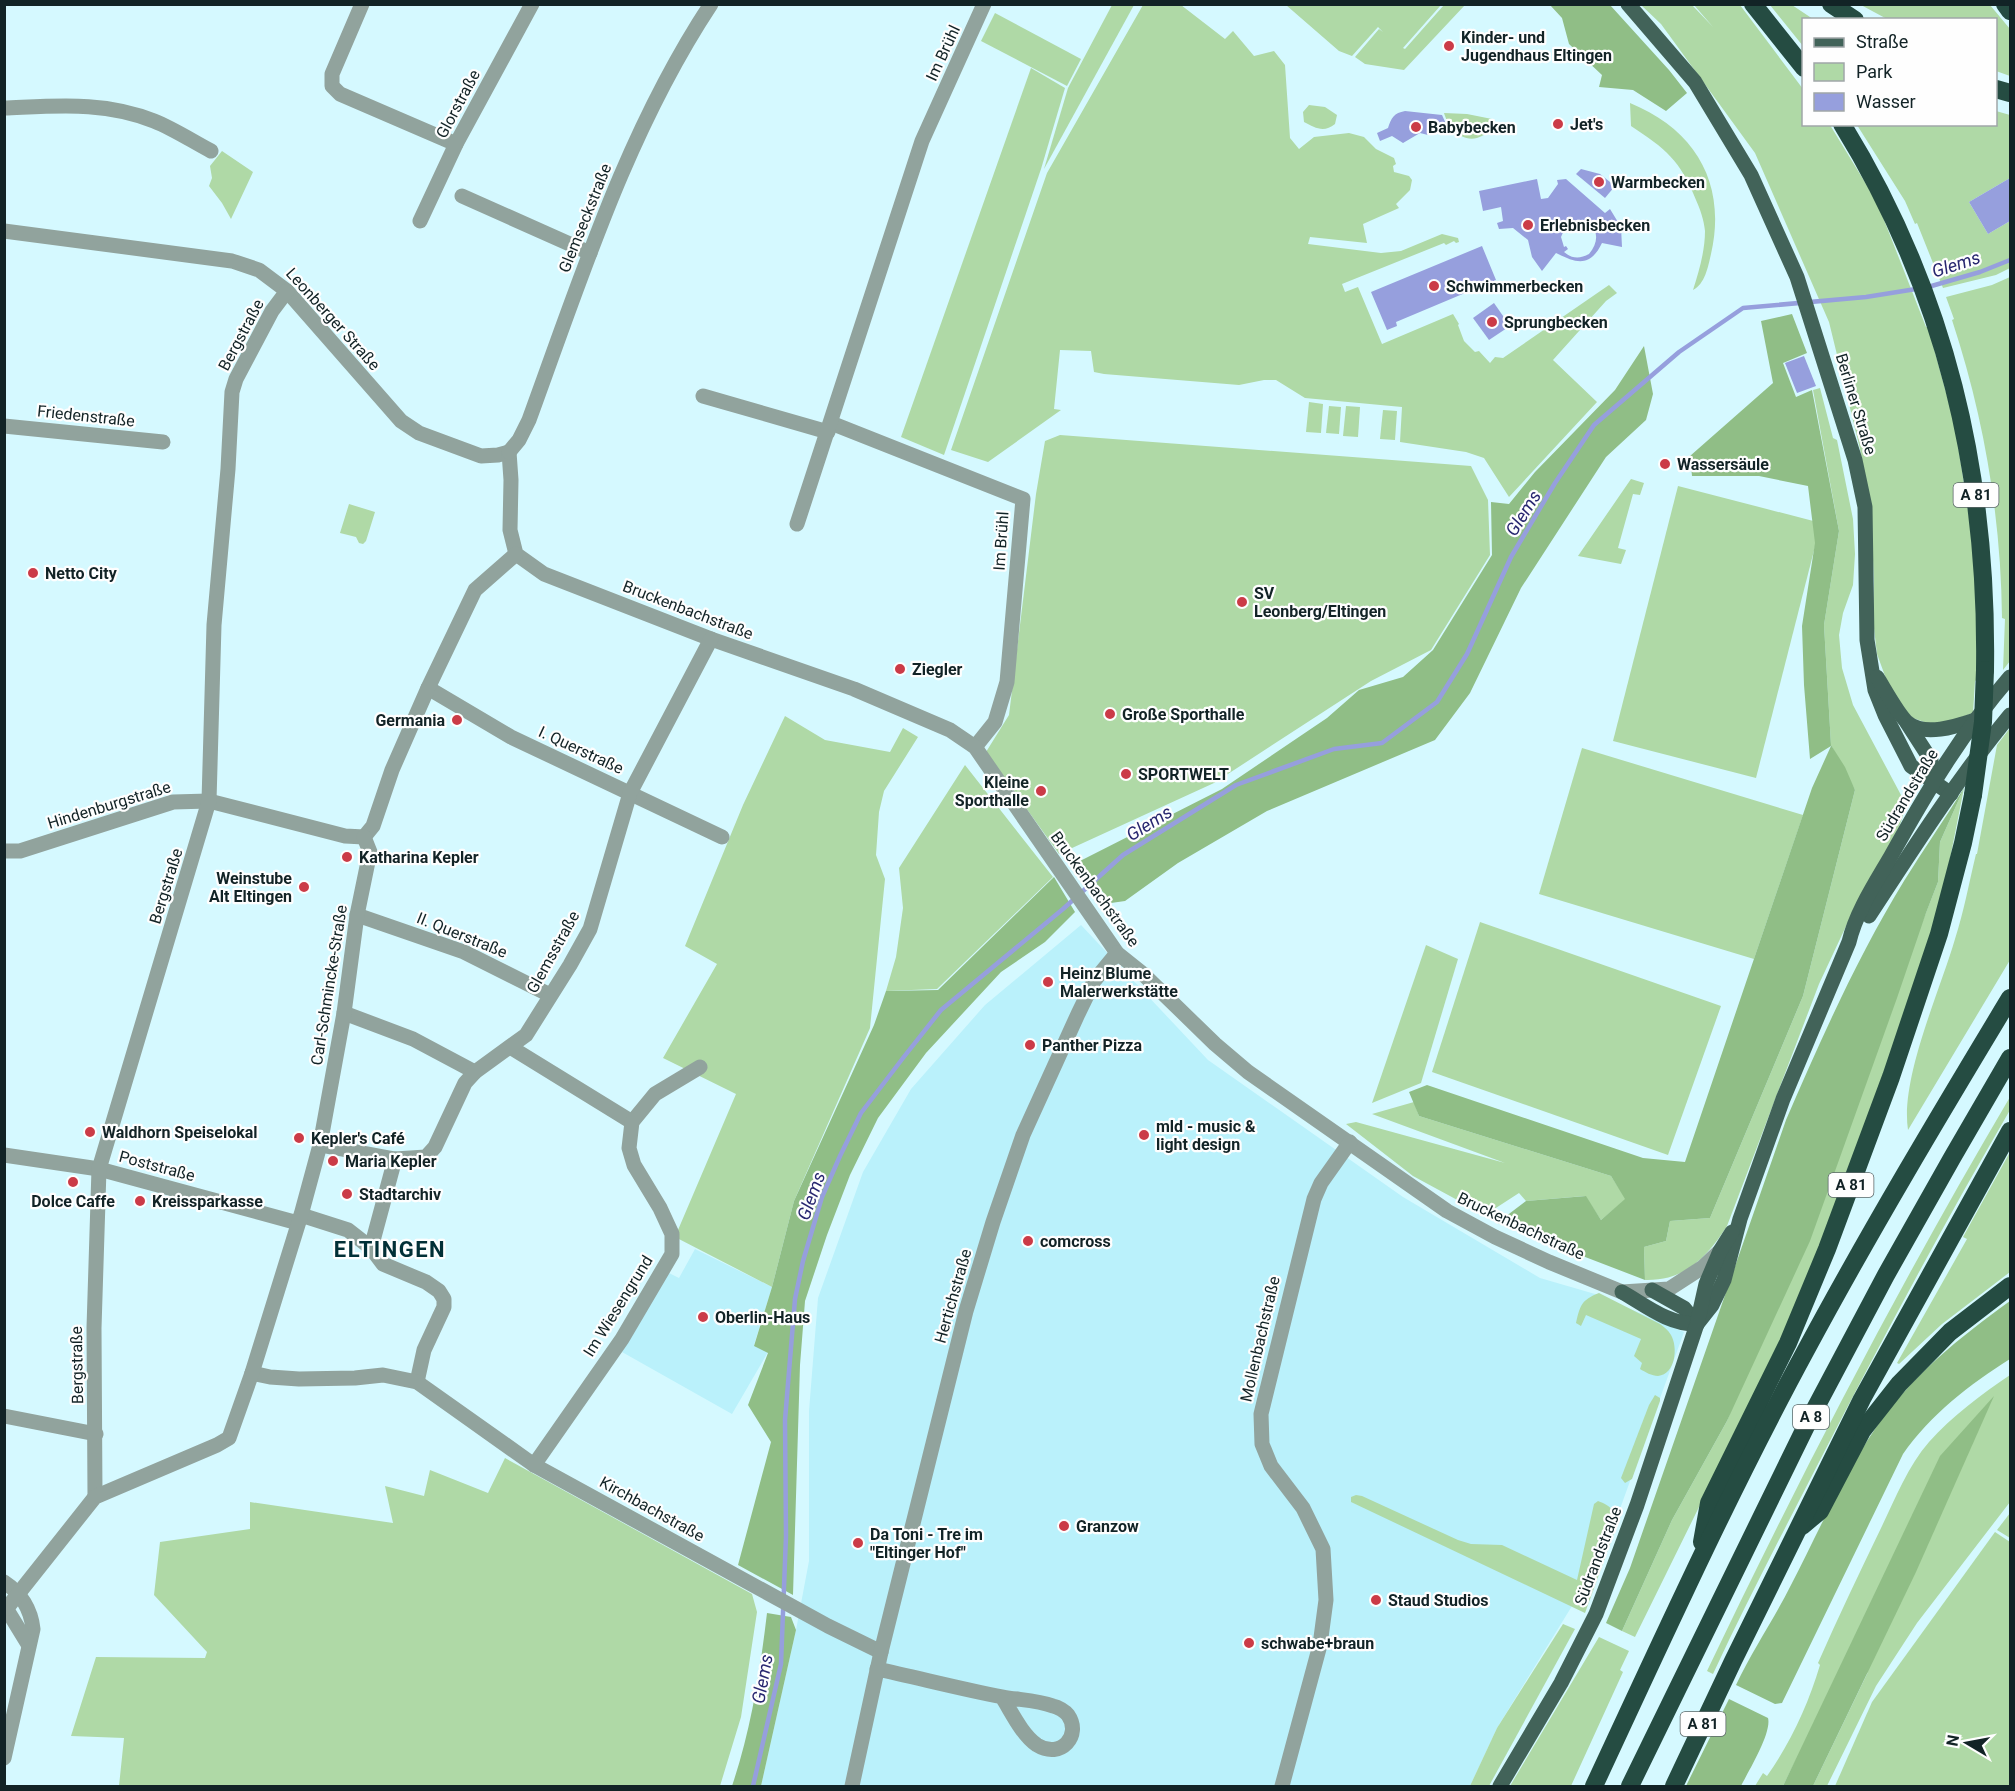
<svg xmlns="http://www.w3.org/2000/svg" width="2015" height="1791" font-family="Roboto,sans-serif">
<rect width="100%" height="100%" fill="#d5f9ff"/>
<!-- built -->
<g fill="#baf1fb">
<path d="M1081,925L1208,1060L1403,1197L1540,1278L1595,1294L1684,1332L1583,1611L1572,1606L1497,1728L1470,1786H761L796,1630L809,1561V1411L818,1298L863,1172L911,1089L985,1005Z"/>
<path d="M695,1249L772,1287L754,1345L768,1352L732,1414L622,1352L667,1272L679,1278Z"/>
</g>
<!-- green -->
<g fill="#afd9a6">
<path d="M1112,5H1134L1044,169L1068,88Z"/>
<path d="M1143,5H1181L1225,39L1233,31L1254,56L1274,51L1285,65L1290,138L1299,149L1314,137L1349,133L1364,137L1376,149L1394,158L1396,164L1393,166L1394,172L1409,176L1412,180L1410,190L1396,204L1399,208L1363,224L1367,243L1310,237L1308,244L1381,253L1401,251L1442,234L1458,238L1459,242L1456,243L1454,241L1446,245L1444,243L1342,284L1345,292L1358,287L1382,344L1453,314L1459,324L1458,325L1464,341L1475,352L1479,351L1490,363L1495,357L1503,358L1609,285L1617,293L1606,301L1553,360L1597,402L1509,497L1484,458L1466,452L1400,442L1402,407L1305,398L1276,380H1264L1239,385L1104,374L1094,372L1091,351L1060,350L1054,409L1061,410L988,462L951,450L1047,173Z"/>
<path d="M1286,5H1441L1403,48L1405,49L1444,5H1465L1404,70L1365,64L1355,57L1379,29L1383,32L1378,27L1352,56L1339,51Z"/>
<path d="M1641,5H1692L1713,27L1694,5H1740L1803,89L1804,124L1830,125L1877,202L1926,327H1928L1955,425L1976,563L1979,678L1975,681L1973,713L1945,723H1927L1913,718L1900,705L1888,684L1877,654L1873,620L1874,582L1871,515L1860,449L1829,322L1755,153L1661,24Z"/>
<path d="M1770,5H1792L1813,19L1804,20L1803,46Z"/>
<path d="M1861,5H1990L2010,29V76L1996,71V20L1887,19Z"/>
<path d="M995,13L1081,59L1067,86L981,41Z"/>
<path d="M1031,68L1065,88L1041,169L944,455L901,437Z"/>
<path d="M1630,103C1696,130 1727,184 1711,254C1708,267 1705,284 1693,290C1699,271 1705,251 1705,231C1704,220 1700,209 1696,200C1680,160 1666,149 1631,126Z"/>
<path d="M1309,105L1325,107L1337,115L1335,124C1324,133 1315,128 1304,122L1303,112Z"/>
<path d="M1996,111L2010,115V178L1969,202L1988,234L2010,221V268L1996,275L1943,288L1917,223L1915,224L1905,201L1857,125L1996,124Z"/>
<path d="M1444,113L1467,114L1492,119L1495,130C1488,132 1483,136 1477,138C1460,142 1448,126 1444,113Z"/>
<path d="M222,151L253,172L231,219L222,203L209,186L212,178L210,166Z"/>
<path d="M2010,277V661L2003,670L2005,619L2002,618C2001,517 1984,417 1952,320L1954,319L1946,297L1992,285Z"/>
<path d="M1820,388L1833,438L1837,440L1853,519L1855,554L1853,585L1843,613L1839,635L1842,668L1853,705L1901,795L1903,816L1899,827L1847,924L1819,984L1727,1226C1707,1257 1685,1281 1645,1280L1644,1247L1666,1241L1670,1221L1710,1218L1803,996L1855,790L1831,745L1824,625L1839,531L1813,390Z"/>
<path d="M1309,402L1323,404L1321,433L1306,432Z"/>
<path d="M1329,406L1341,407L1339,434L1326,433Z"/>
<path d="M1346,406L1360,407L1358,437L1343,436Z"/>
<path d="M1383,410L1397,411L1395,440L1380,439Z"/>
<path d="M1060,435L1471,466L1488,500L1490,555L1431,650L1371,681L1214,783L1059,854L986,752L1009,715L1036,494L1045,441Z"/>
<path d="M1631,479L1644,483L1640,495L1633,494L1618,548L1626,550L1621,564L1578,556Z"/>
<path d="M1678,486L1821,523L1756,778L1613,741Z"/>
<path d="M349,504L375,512L366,541L363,544L359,543L356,537L340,533Z"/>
<path d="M785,716L825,740L890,752L903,728L918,737L884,791L879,812L876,855L885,879L870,1028L794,1201L772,1287L675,1237L736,1094L663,1058L717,964L685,946L743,805Z"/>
<path d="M2010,728V960L1908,1130C1900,1078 1940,991 1955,939C1964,911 1969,883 1976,854H1977L1997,745Z"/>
<path d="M1582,748L1803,815L1754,959L1539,894Z"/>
<path d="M965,765L1053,877L937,989L886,991L896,957L903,908L899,868Z"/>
<path d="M1964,788L1940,909L1902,1030L1774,1365L1731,1442L1635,1637L1622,1631L1672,1520L1727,1421L1938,882L1940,842Z"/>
<path d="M1480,922L1721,1006L1668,1155L1432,1072Z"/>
<path d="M1426,945L1458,959L1421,1083L1372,1103Z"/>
<path d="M2010,1097V1110C1943,1225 1880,1343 1819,1462C1783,1532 1746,1603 1713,1674L1707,1671C1800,1476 1900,1283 2010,1097Z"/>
<path d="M1414,1102L1419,1116L1611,1176L1626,1199L1601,1220L1585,1196L1526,1201L1519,1193L1485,1215L1413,1176L1346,1124L1356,1122L1505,1163L1372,1114Z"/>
<path d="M2010,1152V1272L1942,1324L1899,1364L1897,1363L1967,1239L1963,1237Z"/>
<path d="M1599,1293L1660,1324C1664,1327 1668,1330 1671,1335C1678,1347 1676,1374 1658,1376C1652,1376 1645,1372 1640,1369L1642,1363L1634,1356L1641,1339L1586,1315L1581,1326L1576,1323C1580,1306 1581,1300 1599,1293Z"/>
<path d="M2010,1375V1502L1917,1623L1876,1686L1827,1786H1813L1868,1672L1796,1760L1783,1786H1755L1763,1773L1767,1776C1791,1742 1808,1705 1820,1665L1818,1663C1838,1617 1860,1572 1882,1526C1896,1497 1908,1466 1929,1442C1952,1416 1982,1394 2010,1375Z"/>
<path d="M1655,1395L1660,1398V1401L1632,1479L1625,1483L1621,1478L1649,1405Z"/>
<path d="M505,1458L752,1594L757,1612L741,1717L720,1786H119L124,1738L71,1736L96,1657L205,1658L207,1652L154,1595L160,1542L250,1529V1502L393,1523L385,1486L424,1496L430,1470L488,1493Z"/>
<path d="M1356,1495L1362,1496L1458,1540L1471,1544L1502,1545L1577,1580L1594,1504L1598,1501C1611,1506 1615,1510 1617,1525L1585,1613L1351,1502V1497Z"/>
<path d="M2010,1513V1538L1997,1530Z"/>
<path d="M1995,1532L2010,1542V1786H1835L1872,1702Z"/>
<path d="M1563,1624L1575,1629L1489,1786H1470L1497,1728Z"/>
<path d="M1599,1637L1629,1651L1620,1670L1623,1672L1571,1786H1510Z"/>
</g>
<!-- forest -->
<g fill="#90be86">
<path d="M1550,5H1610L1669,70L1687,93L1666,111L1633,90L1599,87L1602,75L1569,44L1562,18Z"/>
<path d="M1792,314L1807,353L1783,363L1796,397L1812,390L1839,531L1824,625L1831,745L1845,767L1855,790L1803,996L1710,1218L1670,1221L1666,1241L1644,1247L1645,1280L1497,1223L1526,1201L1586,1196L1601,1220L1625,1199L1611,1176L1419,1116L1409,1092L1427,1085L1643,1158L1685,1162L1812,788L1831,746L1810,759L1804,685L1802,626L1815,543L1808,486L1759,476H1692L1690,456L1773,383L1761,321Z"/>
<path d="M1644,346L1653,394L1646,420L1606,457L1521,588L1470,693L1435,740L1267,811L1178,863L1125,901L1111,903L1080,861L1222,789L1327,718L1359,690L1403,677L1433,650L1492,555L1491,502L1509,504L1535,472L1615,390Z"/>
<path d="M1964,788L1940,842L1938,882L1926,913L1897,998L1810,1241L1727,1421L1672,1520L1622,1631L1606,1623L1630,1568L1786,1120C1821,1039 1858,956 1904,881C1923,850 1944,820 1964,788Z"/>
<path d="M1054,877L1075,912L1045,942L1001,972L926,1053L878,1118L850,1175L827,1235L805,1301L800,1365L793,1595L738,1565L771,1442L748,1405L768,1353L754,1346L772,1287L794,1201L874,1025L886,991L938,990Z"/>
<path d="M2010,1301V1359C1970,1384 1930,1415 1903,1454L1782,1703L1775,1704L1736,1685C1752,1651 1774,1619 1791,1585C1818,1533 1842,1477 1875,1429C1910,1377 1960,1337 2010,1301Z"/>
<path d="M1994,1396L1916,1572L1813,1786H1783L1940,1456Z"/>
<path d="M767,1613L791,1617L796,1630L761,1786H732C751,1730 760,1672 767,1613Z"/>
<path d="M1729,1699L1768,1718C1772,1733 1748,1772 1741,1786H1686Z"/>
</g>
<!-- water -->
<g fill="#969fdd" fill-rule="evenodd">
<path d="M1405,111L1442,115L1447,126L1428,135L1420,133L1403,143L1392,136L1380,141L1377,133L1388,128C1391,118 1394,113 1405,111Z"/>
<path d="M1581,169L1600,174L1615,186L1605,198L1576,174Z"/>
<path d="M2010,178V221L1988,234L1969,202Z"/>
<path d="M1537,179L1541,199L1548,198L1558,184L1557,180L1566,179L1605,213L1610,209L1621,227L1622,247L1602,243C1590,268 1576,263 1556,253L1542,271L1532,257L1528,240L1513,228L1499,229L1497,223L1503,221L1501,207L1483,211L1479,191ZM1579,220C1598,224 1601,240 1589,254C1580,259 1572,259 1564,252L1568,249L1566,246L1564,247L1561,237L1567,223Z"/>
<path d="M1482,246L1496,280L1396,322L1397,326L1387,330L1371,292Z"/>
<path d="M1494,303L1510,326L1489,340L1473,318Z"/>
<path d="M1804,356L1816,386L1797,393L1785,363Z"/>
</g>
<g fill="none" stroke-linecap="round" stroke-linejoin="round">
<!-- stream -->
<g stroke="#969fdd" stroke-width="4.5">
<path d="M1928,287L1980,272L2010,260"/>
<path d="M753,1786L781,1664L786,1536L785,1420L795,1299L803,1261L822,1197L840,1156L861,1113L903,1058L941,1010L1063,909L1123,855L1236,785L1334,749L1382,743L1437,702L1467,654L1511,557L1555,483L1594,425L1679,352L1743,308L1866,297L1916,289"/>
</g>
<!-- minor -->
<g stroke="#91a39d" stroke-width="15">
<path d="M362,4L332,74V86L340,94L456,144"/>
<path d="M4,108C57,106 104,101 154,121C174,129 192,141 211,151"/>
<path d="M462,196L590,253"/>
<path d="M420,221L456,144L532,4"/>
<path d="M4,231L232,261L259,270L287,291L401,421L419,433L481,456L498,455L509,452"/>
<path d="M703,396L828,432"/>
<path d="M831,423L1023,499L1007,682L995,722L975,747"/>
<path d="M4,426L163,442"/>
<path d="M509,452L511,480L510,530L516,554L544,574L711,639L854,689L950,730L975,747L1117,953L1142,973L1215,1044L1248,1072L1447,1211L1495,1237L1549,1262L1622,1292L1669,1289L1703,1267L1720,1251"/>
<path d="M509,452L519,440L529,420C581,278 627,131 711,4"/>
<path d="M797,524L922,141L984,4"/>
<path d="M428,688L511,737L722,837"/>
<path d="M364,837L373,826L392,770L428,688L475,590L516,554"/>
<path d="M4,851H20L173,802L209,801L345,836L364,837"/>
<path d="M357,915L464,952L550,995"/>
<path d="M344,1013L413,1039L475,1072"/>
<path d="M510,1047L632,1122"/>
<path d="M320,1145L395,1159L426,1157L435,1147L465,1083L475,1072L526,1035L570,965L590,929L630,793L711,639"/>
<path d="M4,1155L99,1169L298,1223"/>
<path d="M301,1215L348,1230L371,1248L383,1264L426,1282L439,1291L444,1299V1307L424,1350L417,1382"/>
<path d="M371,1248L395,1159"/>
<path d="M252,1373L270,1377L299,1379L355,1378L383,1375L417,1382L534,1465L828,1626L881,1652"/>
<path d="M4,1416L96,1434"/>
<path d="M534,1465L622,1339L672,1254V1234L660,1208L634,1165L629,1148L632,1122L655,1094L700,1067"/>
<path d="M95,1497L94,1328L99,1169L209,801L214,625L228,469L232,392L236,379L272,311L287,291"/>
<path d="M4,1582C21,1593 31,1610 33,1629L4,1758"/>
<path d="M4,1605L28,1644"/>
<path d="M7,1608L95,1497L217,1445L229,1438L252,1373L301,1215L320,1145L344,1013L357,915L370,852L364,837"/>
<path d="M877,1669C919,1678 961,1689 1003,1697C1019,1700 1037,1700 1053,1706C1058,1707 1065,1711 1068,1715C1082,1735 1061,1760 1037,1745C1022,1735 1011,1711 1002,1697"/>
<path d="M852,1786L881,1652L966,1311L993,1222L1023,1135L1078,1014L1094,981L1117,953"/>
<path d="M1282,1786L1320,1645L1326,1600L1323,1549L1303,1508L1271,1466L1262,1444L1261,1414L1314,1199L1321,1183L1350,1142"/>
</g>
<!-- major -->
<g stroke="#426359" stroke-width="15">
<path d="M1628,4L1695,82L1751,175L1797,277L1855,460L1865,507L1867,640L1875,690L1885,715L1911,766L1951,794"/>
<path d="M1877,677C1884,688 1899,716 1908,723C1925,737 1957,726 1975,720"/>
<path d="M1907,723L1931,760L1933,782"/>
<path d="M1869,916C1914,847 1958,778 2010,715"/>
<path d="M1652,1290L1684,1308L1697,1324"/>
<path d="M1622,1292C1645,1305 1669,1325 1697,1324"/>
<path d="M1697,1324L1712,1305L1724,1280L1740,1219L1783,1099L1849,942C1856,912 1876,882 1891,856C1926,793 1963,731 2010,677"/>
<path d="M1500,1786L1561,1683L1596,1614L1637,1505L1697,1324L1706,1284L1720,1251L1732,1232"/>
</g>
<!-- highway -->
<g stroke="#254c42" stroke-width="18">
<path d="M1753,4L1804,68"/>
<path d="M1831,4L1855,20"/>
<path d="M2005,4L2010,11"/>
<path d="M1996,89L2010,93"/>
<path d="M1842,124C1946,293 1988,473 1985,670"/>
<path d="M1802,1526L1820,1511L1862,1431L1899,1384L1950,1332L2010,1286"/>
<path d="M1702,1542L1709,1503L1788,1343L1827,1249L1891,1077L1939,934L1963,843L1973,795"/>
<path d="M1594,1786C1662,1640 1729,1492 1806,1350C1870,1231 1940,1114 2010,998"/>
<path d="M1630,1786L1807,1424L1886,1275L1952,1158L2010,1058"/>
<path d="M1674,1786L1733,1661L1862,1399L2010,1131"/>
</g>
<!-- highway-bridge -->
<path stroke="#254c42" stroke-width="18" d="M1973,795L1983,722L1985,670"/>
</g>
<!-- markers -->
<g fill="#cb3b47" stroke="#fefefe" stroke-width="2">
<circle cx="1449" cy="46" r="6"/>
<circle cx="1558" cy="124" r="6"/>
<circle cx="1416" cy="127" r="6"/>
<circle cx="1599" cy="182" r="6"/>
<circle cx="1528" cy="225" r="6"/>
<circle cx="1434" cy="286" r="6"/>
<circle cx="1492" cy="322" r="6"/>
<circle cx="1665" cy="464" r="6"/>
<circle cx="33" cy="573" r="6"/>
<circle cx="1242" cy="602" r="6"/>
<circle cx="900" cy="669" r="6"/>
<circle cx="1110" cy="714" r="6"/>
<circle cx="457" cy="720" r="6"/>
<circle cx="1126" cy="774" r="6"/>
<circle cx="1041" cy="791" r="6"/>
<circle cx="347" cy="857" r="6"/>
<circle cx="304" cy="887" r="6"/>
<circle cx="1048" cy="982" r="6"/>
<circle cx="1030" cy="1045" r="6"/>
<circle cx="90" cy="1132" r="6"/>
<circle cx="1144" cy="1135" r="6"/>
<circle cx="299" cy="1138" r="6"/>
<circle cx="333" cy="1161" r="6"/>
<circle cx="73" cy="1182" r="6"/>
<circle cx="347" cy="1194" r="6"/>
<circle cx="140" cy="1201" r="6"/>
<circle cx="1028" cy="1241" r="6"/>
<circle cx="703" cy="1317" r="6"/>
<circle cx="1064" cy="1526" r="6"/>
<circle cx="858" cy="1543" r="6"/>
<circle cx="1376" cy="1600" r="6"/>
<circle cx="1249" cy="1643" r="6"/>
</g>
<g text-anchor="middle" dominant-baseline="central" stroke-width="4.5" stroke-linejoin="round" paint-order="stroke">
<!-- shield labels -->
<g fill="#fefefe" stroke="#596567" stroke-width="1.5">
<rect x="1953.5" y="483" width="45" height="24" rx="4.5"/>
<rect x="1828.5" y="1173" width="45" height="24" rx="4.5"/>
<rect x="1793" y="1405" width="36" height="24" rx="4.5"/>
<rect x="1680.5" y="1712" width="45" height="24" rx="4.5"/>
</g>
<g font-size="15" font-weight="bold" fill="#122326">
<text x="1976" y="495">A 81</text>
<text x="1851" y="1185">A 81</text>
<text x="1811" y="1417">A 8</text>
<text x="1703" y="1724">A 81</text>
</g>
<!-- poi labels -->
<g font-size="16" font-weight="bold" fill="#122326" stroke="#fefefe" text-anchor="start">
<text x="1461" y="37">Kinder- und<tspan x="1461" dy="18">Jugendhaus Eltingen</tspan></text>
<text x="1570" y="124">Jet's</text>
<text x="1428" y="127">Babybecken</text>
<text x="1611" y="182">Warmbecken</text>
<text x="1540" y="225">Erlebnisbecken</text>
<text x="1446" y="286">Schwimmerbecken</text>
<text x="1504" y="322">Sprungbecken</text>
<text x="1677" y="464">Wassersäule</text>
<text x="45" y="573">Netto City</text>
<text x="1254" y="593">SV<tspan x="1254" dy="18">Leonberg/Eltingen</tspan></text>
<text x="912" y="669">Ziegler</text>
<text x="1122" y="714">Große Sporthalle</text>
<text x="445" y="720" text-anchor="end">Germania</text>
<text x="1138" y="774">SPORTWELT</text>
<text x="1029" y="782" text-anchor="end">Kleine<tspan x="1029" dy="18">Sporthalle</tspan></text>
<text x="359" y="857">Katharina Kepler</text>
<text x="292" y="878" text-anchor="end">Weinstube<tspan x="292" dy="18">Alt Eltingen</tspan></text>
<text x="1060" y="973">Heinz Blume<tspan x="1060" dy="18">Malerwerkstätte</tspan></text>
<text x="1042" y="1045">Panther Pizza</text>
<text x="1156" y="1126">mld - music &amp;<tspan x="1156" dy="18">light design</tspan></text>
<text x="102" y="1132">Waldhorn Speiselokal</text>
<text x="311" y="1138">Kepler's Café</text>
<text x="345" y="1161">Maria Kepler</text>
<text x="359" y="1194">Stadtarchiv</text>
<text x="73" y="1201" text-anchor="middle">Dolce Caffe</text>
<text x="152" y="1201">Kreissparkasse</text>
<text x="1040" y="1241">comcross</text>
<text x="715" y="1317">Oberlin-Haus</text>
<text x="1076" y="1526">Granzow</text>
<text x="870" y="1534">Da Toni - Tre im<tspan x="870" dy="18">"Eltinger Hof"</tspan></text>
<text x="1388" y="1600">Staud Studios</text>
<text x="1261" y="1643">schwabe+braun</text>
</g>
<!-- street labels -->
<g font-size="16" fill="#122326" stroke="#fefefe">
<text transform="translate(943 53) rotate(-65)">Im Brühl</text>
<text transform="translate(458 104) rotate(-62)">Glorstraße</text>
<text transform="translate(585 218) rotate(-68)">Glemseckstraße</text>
<text transform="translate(333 319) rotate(48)">Leonberger Straße</text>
<text transform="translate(241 335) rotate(-62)">Bergstraße</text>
<text transform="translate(1856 404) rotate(73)">Berliner Straße</text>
<text transform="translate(86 416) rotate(6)">Friedenstraße</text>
<text transform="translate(1001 541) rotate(-86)">Im Brühl</text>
<text transform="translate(688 610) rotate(21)">Bruckenbachstraße</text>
<text transform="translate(581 750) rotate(25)">I. Querstraße</text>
<text transform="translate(1907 795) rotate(-59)">Südrandstraße</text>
<text transform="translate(109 805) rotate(-17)">Hindenburgstraße</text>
<text transform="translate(166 886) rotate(-73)">Bergstraße</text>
<text transform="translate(1095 889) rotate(54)">Bruckenbachstraße</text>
<text transform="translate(462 935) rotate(22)">II. Querstraße</text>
<text transform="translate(553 952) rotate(-61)">Glemsstraße</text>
<text transform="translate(329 985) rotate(-81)">Carl-Schmincke-Straße</text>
<text transform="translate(157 1166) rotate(15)">Poststraße</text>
<text transform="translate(1521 1226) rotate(25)">Bruckenbachstraße</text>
<text transform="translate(953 1296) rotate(-74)">Hertichstraße</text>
<text transform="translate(618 1306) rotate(-58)">Im Wiesengrund</text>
<text transform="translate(1260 1339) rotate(-77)">Mollenbachstraße</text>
<text transform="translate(77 1365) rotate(-91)">Bergstraße</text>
<text transform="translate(652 1509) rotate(29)">Kirchbachstraße</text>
<text transform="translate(1598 1556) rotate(-69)">Südrandstraße</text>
</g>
<!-- water labels -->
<g font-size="18" font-style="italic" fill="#282770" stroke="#fefefe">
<text transform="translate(1956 264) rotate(-18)">Glems</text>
<text transform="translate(1523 513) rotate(-58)">Glems</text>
<text transform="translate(1149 823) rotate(-32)">Glems</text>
<text transform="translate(811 1196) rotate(-70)">Glems</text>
<text transform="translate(762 1679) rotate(-80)">Glems</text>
</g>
<!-- district labels -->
<g font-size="22" font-weight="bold" letter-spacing="1.5" fill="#023037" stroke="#fefefe">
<text x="390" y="1249">ELTINGEN</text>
</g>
</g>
<!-- border -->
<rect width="2015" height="1791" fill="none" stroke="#122326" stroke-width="12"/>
<!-- legend -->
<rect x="1802" y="18" width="195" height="108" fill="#fefefe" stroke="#a0a6a8" stroke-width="1.5"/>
<rect x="1814" y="38" width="30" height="9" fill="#426359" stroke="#a0a6a8" stroke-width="1.5"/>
<text x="1856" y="48" font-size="18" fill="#122326">Straße</text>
<rect x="1814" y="63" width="30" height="18" fill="#afd9a6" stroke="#a0a6a8" stroke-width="1.5"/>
<text x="1856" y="78" font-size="18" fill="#122326">Park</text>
<rect x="1814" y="93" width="30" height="18" fill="#969fdd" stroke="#a0a6a8" stroke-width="1.5"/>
<text x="1856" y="108" font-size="18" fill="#122326">Wasser</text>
<!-- north arrow -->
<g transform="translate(1967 1743) rotate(280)" stroke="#fefefe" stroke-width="4.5" paint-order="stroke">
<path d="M0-4.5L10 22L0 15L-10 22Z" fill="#122326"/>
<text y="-9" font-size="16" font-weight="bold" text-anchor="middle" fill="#122326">N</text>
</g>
</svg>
